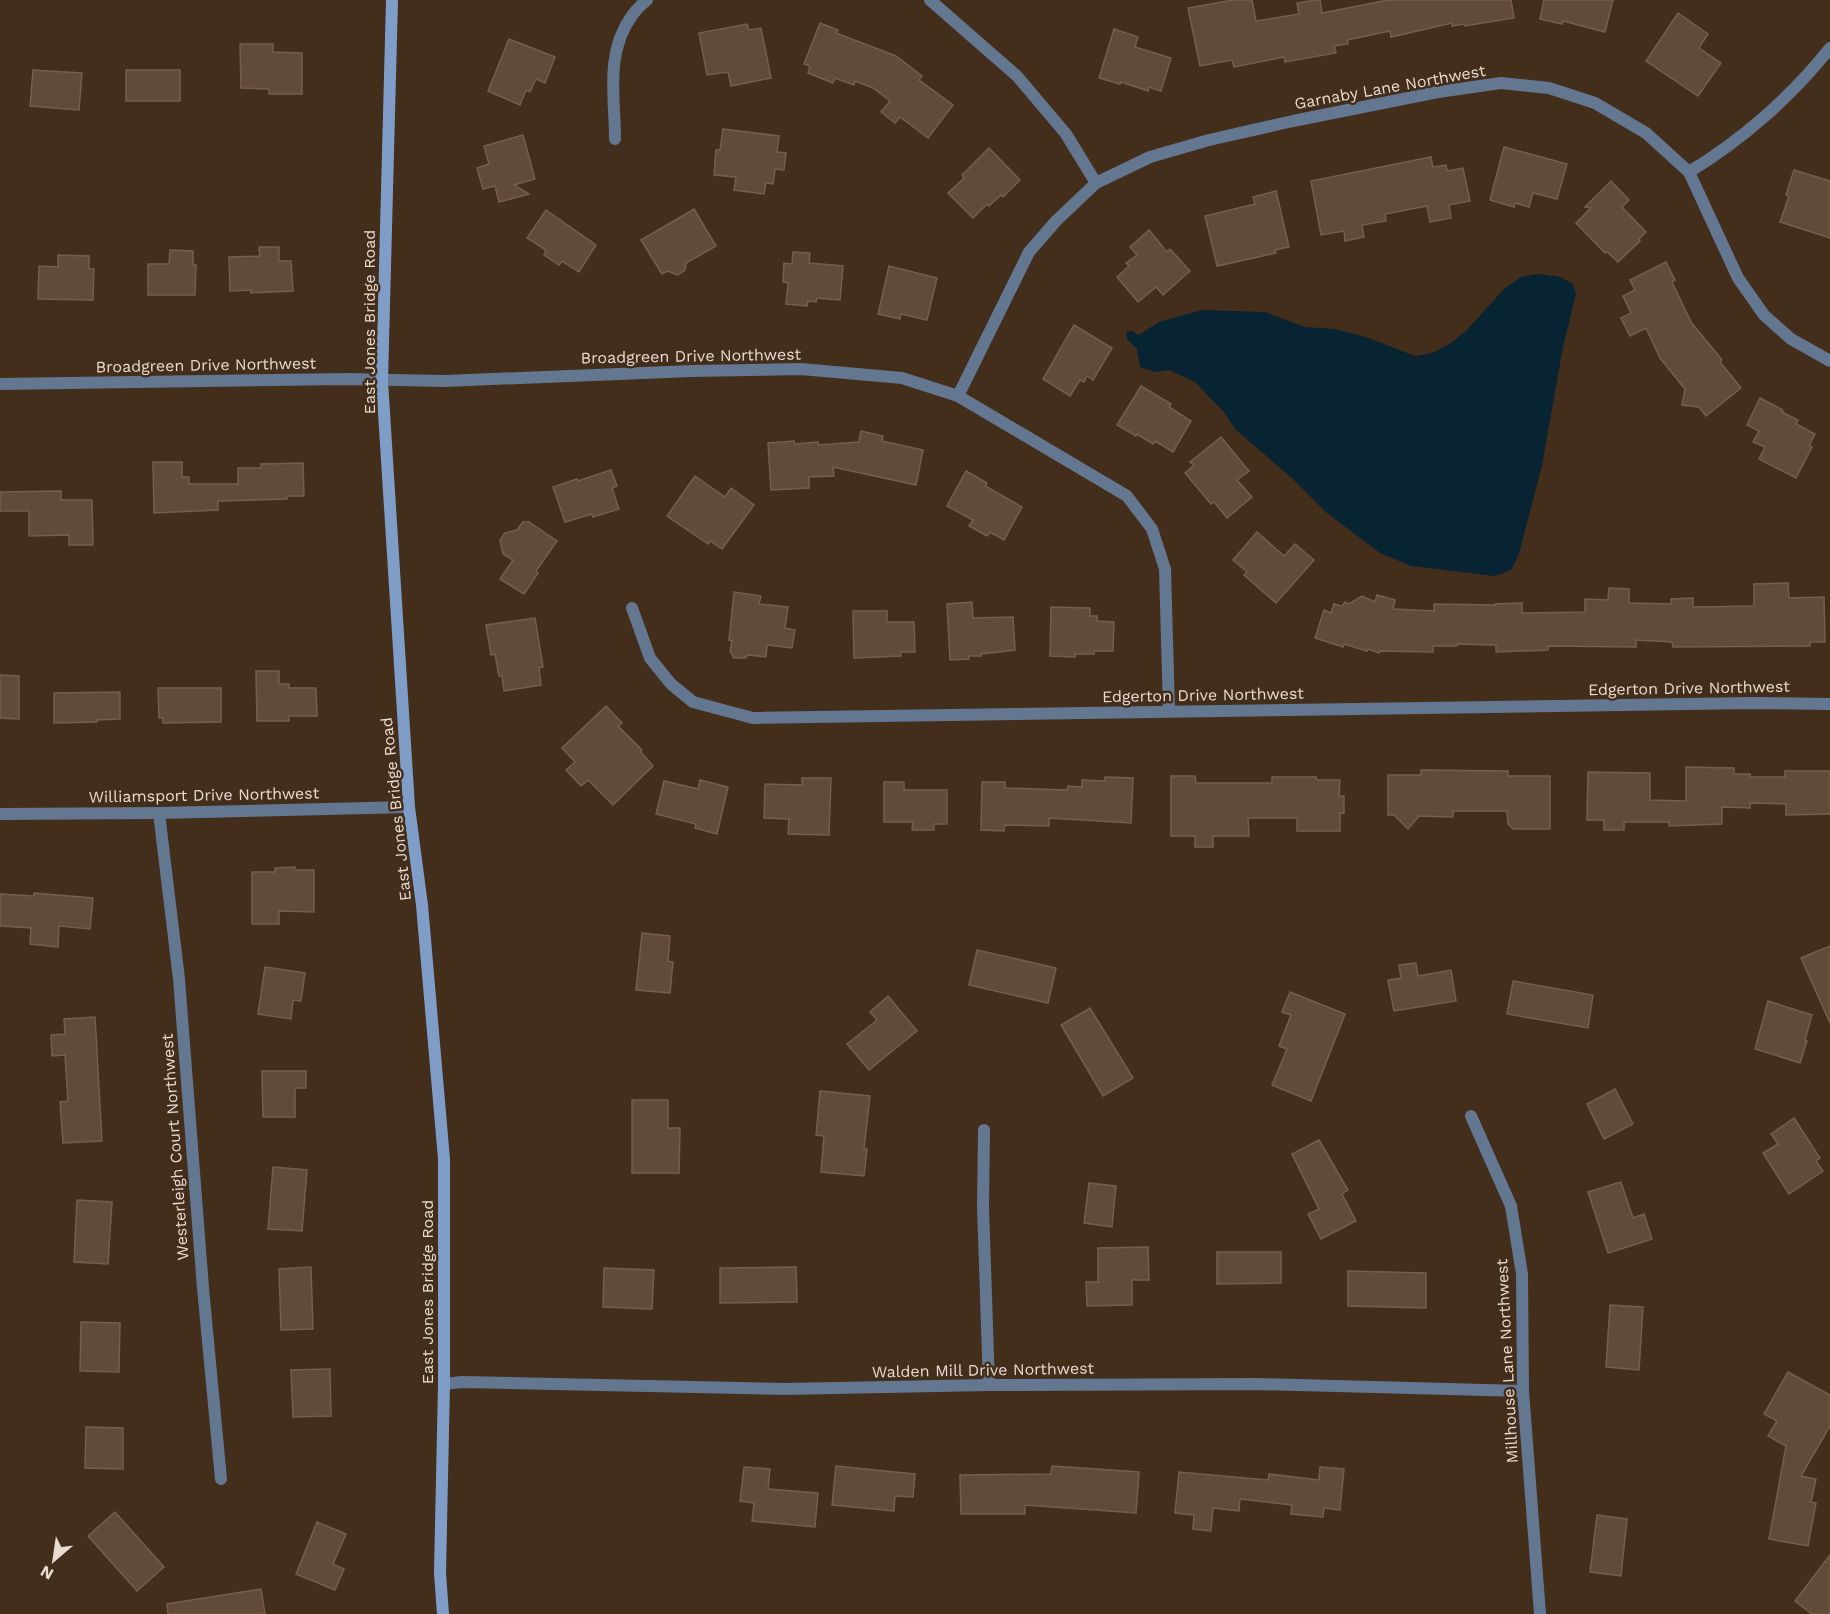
<svg xmlns="http://www.w3.org/2000/svg" width="1830" height="1614" font-family="'Work Sans',sans-serif">
<rect width="100%" height="100%" fill="#432d1b"/>
<!-- water -->
<path fill="#082332" d="M1538,274L1561,277L1573,284L1576,294L1563,347L1542,465L1519,554L1511,570L1495,576L1411,566L1380,553L1327,513L1292,478L1236,430L1223,411L1195,382L1169,370L1155,372L1140,367L1137,349L1127,339L1126,332L1132,331L1139,335L1159,322L1202,310L1265,312L1305,327L1334,329L1366,337L1415,356L1432,353L1448,345L1466,331L1505,288L1521,277Z"/>
<!-- building -->
<g fill="#614a37" stroke="#765e4a" stroke-width="1.5">
<path d="M1233,0H1252L1256,21L1299,14L1297,3L1315,0H1320L1322,13L1388,0H1511L1514,18L1465,26L1464,24L1452,26V23L1391,37L1390,31L1347,40L1348,44L1334,46L1336,53L1285,62L1284,57L1234,67L1232,60L1200,66L1188,8Z"/>
<path d="M1544,0H1613L1605,32L1563,21L1562,24L1540,19Z"/>
<path d="M1678,13L1708,34L1699,48L1721,63L1698,96L1646,61Z"/>
<path d="M820,23L838,30L836,33L896,56L922,76L919,80L953,105L928,138L900,117L895,123L881,112L890,101L873,88L855,81L854,85L835,78L833,83L808,73L810,66L804,64Z"/>
<path d="M747,24L749,30L761,28L771,78L731,86L728,72L707,75L699,33Z"/>
<path d="M1114,29L1138,37L1135,47L1171,58L1161,91L1149,87L1148,91L1121,82L1120,84L1099,78Z"/>
<path d="M509,39L555,57L545,83L536,79L530,92L526,90L520,105L488,91Z"/>
<path d="M240,44H273V52L302,53V94H269V89L241,88Z"/>
<path d="M33,70L82,73L79,110L30,106Z"/>
<rect x="126" y="70" width="54" height="31"/>
<path d="M723,129L779,136L777,152L786,153L784,170L775,169L773,184L766,183L764,194L734,190L736,177L714,175L716,150H720Z"/>
<path d="M523,135L535,179L514,185L529,194L499,202L495,186L483,189L477,168L489,164L484,146Z"/>
<path d="M1504,147L1567,164L1557,199L1533,193L1529,207L1515,203L1514,207L1490,200Z"/>
<path d="M989,148L1020,180L1003,197L1001,195L989,206L987,204L973,218L948,193L964,178L962,175Z"/>
<path d="M1431,157L1433,167L1446,165L1447,171L1463,168L1470,201L1449,205L1451,218L1430,222L1427,206L1385,214L1386,221L1362,225L1364,237L1345,241L1344,231L1321,235L1311,181Z"/>
<path d="M1794,170L1830,181V238L1780,222L1789,196L1786,195Z"/>
<path d="M1611,181L1629,200L1622,207L1646,232L1639,239L1640,241L1618,262L1607,252L1605,253L1576,223L1591,208L1585,207Z"/>
<path d="M1276,191L1289,247L1275,250L1276,253L1217,266L1205,216L1255,204L1253,197Z"/>
<path d="M694,209L716,246L686,263L685,270L678,275L667,271L662,274L641,240Z"/>
<path d="M546,210L596,245L579,272L562,261L559,265L544,255L546,250L527,238Z"/>
<path d="M1149,230L1167,252L1170,249L1190,271L1163,295L1156,287L1138,302L1117,277L1129,266L1126,263L1137,255L1130,247Z"/>
<path d="M259,247H279V261H291L293,291L251,293V290L230,291L229,257L260,256Z"/>
<path d="M170,250L193,251V265H196L195,295H148V264H169Z"/>
<path d="M793,252L810,253L809,263L843,266L840,300L817,298L816,302L808,301L807,306L786,304L788,283L783,282L784,263L792,264Z"/>
<path d="M58,255L89,256V269H94L93,300L38,299L39,266L58,267Z"/>
<path d="M1666,262L1675,280L1672,282L1691,322L1722,360L1720,362L1741,388L1706,416L1699,407L1682,405L1685,389L1660,358L1646,328L1630,336L1621,318L1631,313L1623,296L1635,290L1630,280Z"/>
<path d="M889,266L937,278L927,320L901,314L900,319L878,314Z"/>
<path d="M1074,325L1112,348L1093,380L1087,376L1084,382L1080,380L1070,396L1043,379Z"/>
<path d="M1141,386L1171,404L1169,407L1191,421L1173,452L1155,441L1153,444L1137,434L1136,436L1117,425Z"/>
<path d="M1760,398L1783,410L1782,412L1798,420L1796,424L1815,434L1809,446L1812,447L1796,478L1759,459L1765,447L1753,442L1759,431L1747,425Z"/>
<path d="M861,431L883,436L882,441L923,450L916,485L833,467L834,476L809,477V488L771,490L768,443L794,441V444L818,442V445L859,442Z"/>
<path d="M1221,437L1249,471L1237,480L1252,497L1227,518L1214,502L1211,504L1185,473L1194,465L1190,462Z"/>
<path d="M153,462H182V477H189V484H238V468H261V464L303,463L304,496H287V499L218,501V510L154,513Z"/>
<path d="M611,470L617,486L612,488L619,509L593,517L592,514L565,522L553,487L577,479L578,481Z"/>
<path d="M966,471L987,483L985,486L1022,507L1004,540L990,532L987,536L969,526L973,520L947,506Z"/>
<path d="M695,476L725,497L731,488L754,505L722,549L710,541L708,544L667,516Z"/>
<path d="M61,491V500H92L93,545H69V535L29,536V511H0V492Z"/>
<path d="M523,522H529L557,541L536,571L538,573L524,594L500,579L513,560L503,554L500,540L505,533L517,530Z"/>
<path d="M1257,532L1284,556L1295,544L1314,560L1276,603L1244,575L1247,572L1233,560Z"/>
<path d="M1788,583L1789,598L1824,597L1825,642H1810V646L1673,647L1672,642L1636,640V647L1548,646V650L1496,652V645L1457,644V646H1433V652L1380,651L1379,653L1368,649L1367,651L1344,644L1343,647L1315,638L1324,610L1331,613L1334,604L1342,606L1345,602L1349,604L1362,596L1375,602L1377,595L1395,600L1393,609L1434,611V604L1495,605V604L1522,603V613L1585,612V599L1608,600L1609,588L1629,589V603L1671,604V599L1693,598V607L1754,606V584Z"/>
<path d="M734,592L761,596L759,604L788,607L785,628L795,630L792,648L767,645L766,657L748,655L745,658H734L730,651L732,641L729,640Z"/>
<path d="M972,602L973,618L1013,617L1015,650L981,654V656H969V659L950,660L947,604Z"/>
<path d="M1051,607L1090,608V616H1097V621L1114,622L1113,651H1094V654H1075V657L1050,656Z"/>
<path d="M853,611H887V622H914L915,652H901V656L854,658Z"/>
<path d="M535,618L543,667L539,668L541,685L504,691L502,676H499L495,654L491,655L486,625Z"/>
<path d="M256,671H279V684H289V688H316L317,716H289V721H257Z"/>
<path d="M0,675L19,676V719L0,718Z"/>
<path d="M158,688H221V722L163,723V718H159Z"/>
<path d="M120,692V719L97,720V722L54,723V693Z"/>
<path d="M606,706L622,723L618,726L642,750L641,752L653,766L613,805L588,780L581,786L566,770L575,762L562,748Z"/>
<path d="M1686,767L1734,768V774H1750V777H1785V771H1830V814L1786,815V804L1750,803V808L1722,807V824L1669,826V822H1624V830H1604V820H1587L1588,772L1650,773V800L1686,801Z"/>
<path d="M1421,770L1508,771V776H1550V829H1513L1508,824L1507,811H1453V817L1419,816L1408,829L1394,815H1388V775H1421Z"/>
<path d="M1171,776H1195L1196,783H1272V777H1316L1317,780H1340L1339,796H1344V813H1340V831H1297V818H1248L1249,836H1213V847H1195V836H1171Z"/>
<path d="M1105,777L1133,778L1131,823L1049,818V826L1005,825L1004,831L981,830L982,782H1005V788L1067,790L1068,786L1082,787V780L1105,781Z"/>
<path d="M802,778H831L829,835L788,834L789,819L764,818L765,784L802,785Z"/>
<path d="M700,780L728,787L717,834L695,828L696,824L656,814L664,781L698,789Z"/>
<path d="M884,782H904V790H947V824H934V830H912L913,822H884Z"/>
<path d="M295,867V870H314V912L279,911V924H252V872H275V868Z"/>
<path d="M34,893L93,898L90,929L59,926L58,947L30,944L31,928L0,926V894L34,896Z"/>
<path d="M642,933L670,936L668,961L673,962L670,993L636,990Z"/>
<path d="M1830,946V1023L1801,958Z"/>
<path d="M977,950L1056,968L1048,1003L969,985Z"/>
<path d="M1416,963L1418,976L1451,970L1456,1001L1394,1011L1388,980L1401,978L1399,965Z"/>
<path d="M265,967L305,973L301,1001L293,1000L291,1019L258,1014Z"/>
<path d="M1513,981L1593,995L1588,1028L1507,1014Z"/>
<path d="M1290,992L1345,1014L1311,1101L1272,1085L1287,1049L1279,1046L1291,1015L1282,1012Z"/>
<path d="M888,996L917,1031L869,1070L847,1044L877,1020L870,1012Z"/>
<path d="M1768,1001L1812,1015L1805,1040L1807,1041L1800,1063L1755,1049Z"/>
<path d="M1090,1008L1133,1078L1103,1096L1061,1025Z"/>
<path d="M95,1017L102,1141L63,1143L60,1102L68,1101L65,1055L52,1056L51,1035L65,1034L64,1019Z"/>
<path d="M262,1071H306V1088H295V1117H263Z"/>
<path d="M1615,1089L1633,1124L1604,1139L1587,1104Z"/>
<path d="M820,1091L870,1096L864,1149H867L864,1176L821,1172L824,1136L816,1135Z"/>
<path d="M632,1100H668V1128H680L679,1173H632Z"/>
<path d="M1794,1118L1820,1158L1816,1161L1823,1171L1789,1194L1763,1153L1778,1144L1771,1134Z"/>
<path d="M1319,1140L1348,1190L1342,1194L1356,1221L1321,1239L1308,1214L1319,1209L1292,1154Z"/>
<path d="M273,1167L307,1170L302,1231L268,1229Z"/>
<path d="M1621,1182L1633,1218L1644,1214L1652,1239L1608,1253L1588,1192Z"/>
<path d="M1089,1183L1116,1186L1112,1227L1084,1223Z"/>
<path d="M77,1200L112,1202L108,1264L74,1262Z"/>
<path d="M1148,1247L1149,1280H1132V1305L1087,1306L1086,1282H1098V1248Z"/>
<path d="M1217,1252H1281V1283L1217,1284Z"/>
<path d="M311,1267L313,1329L281,1330L279,1269Z"/>
<path d="M796,1267L797,1302L720,1303V1268Z"/>
<path d="M604,1268L654,1270L652,1309L603,1307Z"/>
<path d="M1348,1271L1426,1273V1308L1348,1306Z"/>
<path d="M1610,1305L1643,1307L1639,1370L1606,1367Z"/>
<path d="M81,1322L120,1323L119,1372L80,1371Z"/>
<path d="M330,1369L331,1416L293,1417L291,1370Z"/>
<path d="M1788,1372L1830,1395V1426L1801,1476L1816,1479L1811,1502L1816,1503L1808,1546L1769,1539L1786,1446L1768,1436L1777,1421L1764,1414Z"/>
<path d="M86,1427L123,1428V1469L85,1468Z"/>
<path d="M836,1466L915,1474L913,1497L895,1496L894,1511L832,1505Z"/>
<path d="M1052,1466L1139,1472L1136,1513L1025,1505V1514H961L960,1475L1051,1474Z"/>
<path d="M744,1467L770,1469L768,1489L818,1493L815,1527L752,1521L754,1503L740,1501Z"/>
<path d="M1320,1467L1344,1469L1340,1510L1324,1508L1323,1517L1291,1514L1292,1505L1240,1499L1239,1511L1213,1508L1211,1531L1193,1529L1194,1515L1175,1513L1179,1472L1268,1480L1269,1474L1319,1480Z"/>
<path d="M115,1512L164,1567L137,1591L88,1536Z"/>
<path d="M1597,1515L1627,1519L1621,1576L1590,1572Z"/>
<path d="M317,1522L346,1534L333,1564L344,1569L335,1590L296,1574Z"/>
<path d="M1830,1555V1614H1812L1795,1601Z"/>
<path d="M261,1589L265,1614H168L167,1604Z"/>
</g>
<g fill="none" stroke-linecap="round" stroke-linejoin="round">
<!-- street -->
<g stroke="#647791" stroke-width="12">
<path d="M930,0L1017,76L1066,134L1096,183"/>
<path d="M615,139C615,98 605,54 631,17C635,11 641,5 647,0"/>
<path d="M1689,172C1742,140 1792,96 1830,48"/>
<path d="M0,384L347,379L445,381L692,371L801,369L902,378L958,396L1127,496L1152,529L1165,569L1169,711"/>
<path d="M958,396L1029,252L1056,221L1096,183L1150,157L1209,140L1293,121L1438,92L1501,83L1549,88L1595,103L1646,133L1689,172L1738,278L1764,315L1791,339L1830,361"/>
<path d="M632,608L650,658L671,684L693,702L753,718L1751,703L1830,704"/>
<path d="M159,813L179,979L203,1288L221,1479"/>
<path d="M0,814L159,813L409,807"/>
<path d="M1471,1116L1511,1206L1522,1274L1523,1391L1540,1614"/>
<path d="M984,1130L983,1207L989,1385"/>
<path d="M444,1384L462,1382L784,1389L989,1385L1257,1384L1523,1391"/>
</g>
<!-- secondary -->
<path stroke="#7f9dc7" stroke-width="12" d="M392,0L382,381L409,807L422,905L444,1159V1384L440,1573L443,1614"/>
</g>
<g text-anchor="middle" dominant-baseline="central" stroke-width="5" stroke-linejoin="round" paint-order="stroke">
<!-- street labels -->
<g font-size="16" fill="#e9dbd0" stroke="#432d1b">
<text transform="translate(1390 87) rotate(-10)">Garnaby Lane Northwest</text>
<text transform="translate(369 322) rotate(-90)">East Jones Bridge Road</text>
<text transform="translate(691 356) rotate(-1)">Broadgreen Drive Northwest</text>
<text transform="translate(206 365) rotate(-1)">Broadgreen Drive Northwest</text>
<text transform="translate(1689 688) rotate(-1)">Edgerton Drive Northwest</text>
<text transform="translate(1203 695) rotate(-1)">Edgerton Drive Northwest</text>
<text transform="translate(204 795) rotate(-1)">Williamsport Drive Northwest</text>
<text transform="translate(396 809) rotate(-96)">East Jones Bridge Road</text>
<text transform="translate(175 1147) rotate(-94)">Westerleigh Court Northwest</text>
<text transform="translate(427 1292) rotate(-90)">East Jones Bridge Road</text>
<text transform="translate(1507 1361) rotate(-93)">Millhouse Lane Northwest</text>
<text transform="translate(983 1370) rotate(-1)">Walden Mill Drive Northwest</text>
</g>
</g>
<!-- north arrow -->
<g transform="translate(54 1560) rotate(209)" stroke="#432d1b" stroke-width="4.5" paint-order="stroke">
<path d="M0-4.5L10 22L0 15L-10 22Z" fill="#e9dbd0"/>
<text y="-9" font-size="16" font-weight="bold" text-anchor="middle" fill="#e9dbd0">N</text>
</g>
</svg>
